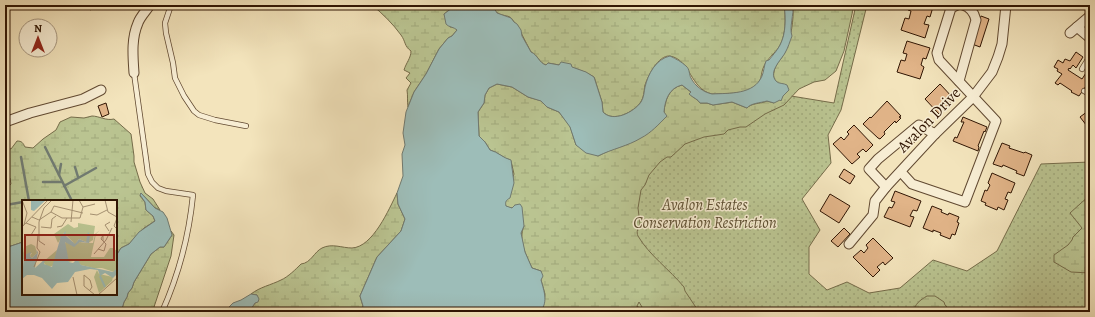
<svg xmlns="http://www.w3.org/2000/svg" width="1095" height="317" font-family="Alegreya,serif">
<defs>
<pattern id="grass-dots" width="8" height="8" patternUnits="userSpaceOnUse"><rect width="8" height="8" fill="#bac491"/><path d="M2 2h.1M6 6h.1" fill="none" stroke="#a0a87b" stroke-width="1.8" stroke-linecap="round"/></pattern>
<pattern id="wetland-marsh" width="20" height="14" patternUnits="userSpaceOnUse"><rect width="20" height="14" fill="#bac491"/><path d="M1 5h8M5 5V1M11 12h8M15 12V8" fill="none" stroke="#a0a87b"/></pattern>
</defs>
<rect width="100%" height="100%" fill="#f3e4bc"/>
<filter id="stains"><feTurbulence type="fractalNoise" baseFrequency=".005" numOctaves="4"/><feColorMatrix values="0 0 0 0 .2 0 0 0 0 .09 0 0 0 0 .02 0 0 0 .5 -.17"/></filter>
<radialGradient id="worn" r=".72"><stop offset=".6" stop-color="#630" stop-opacity="0"/><stop offset="1" stop-color="#630" stop-opacity=".3"/></radialGradient>
<!-- grass -->
<path fill="url(#grass-dots)" stroke="#756c4a" d="M856,5H867L841,110L828,135L831,163L802,199L820,230L809,247V274L827,290L847,282L869,293L900,288L933,260L967,271L997,251L1041,164L1090,162V312H645L637,306L638,312H539L543,309L484,103L785,95L834,103Z"/>
<!-- wetland -->
<g fill="url(#wetland-marsh)" stroke="#756c4a">
<path d="M372,5H456L444,14L450,27H454L457,30L452,36L448,38L439,49L426,74L414,92L408,107C407,100 408,96 407,90L411,83L406,78L410,73L404,70C406,63 411,58 411,51C404,46 406,42 401,35C393,24 383,14 372,5Z"/>
<path d="M492,5H784C786,18 786,36 779,47C775,53 767,59 764,66C760,74 763,81 754,88C743,95 724,93 712,94C690,89 691,60 670,56C658,55 648,76 645,85C644,91 644,98 640,103C636,109 627,114 620,116C613,117 608,117 603,112L602,102L594,77C580,68 565,66 548,63L546,65C539,63 538,55 531,52C525,41 520,29 512,19C508,13 497,19 492,5Z"/>
<path d="M793,5H854L844,51L836,71L825,80L814,82L799,89L784,105L765,114L746,127H740L728,130L724,134L704,137L685,144L671,157H667L660,162L649,175L645,185L641,190L638,208L640,224C638,228 636,232 638,236C649,255 670,270 684,287L685,291L699,312H645L639,302L637,306L638,312H539L543,309L545,294L541,280V271L532,268C526,255 518,240 524,226L513,208L506,207L505,203L514,174L511,161C503,158 498,152 490,150L485,142L479,136L478,112L484,103L485,95L489,88L497,84L512,87L528,97L542,101L547,107L559,112L570,126L576,145L598,156L610,150L625,145L664,112C665,100 669,88 682,85L691,92L690,94C693,98 698,99 700,103H707L713,105L732,102L747,108C751,103 760,104 767,101L774,103L777,83C774,80 773,76 774,72C775,64 782,59 785,52C791,38 794,20 793,5Z"/>
<path d="M92,116C99,116 106,121 114,119L131,134L134,156V162L140,182L145,193L153,199L160,210L155,208L141,193L140,196L145,202L146,210L153,216L155,221L144,228L129,244L121,248L116,256V201H23V242L5,248V189L11,184L10,178L5,179V147L11,149L17,141C22,141 23,143 25,147L33,148L43,139L56,130L60,122L71,117L84,118Z"/>
<path d="M397,193L398,204L405,219L401,231L377,257L360,296L363,306L361,312H249L255,303L257,295L251,294C260,287 271,285 281,280C288,277 296,269 301,264C311,263 314,252 322,248C332,243 342,248 352,248C373,247 389,209 397,193Z"/>
<path d="M1090,195V273L1071,272L1054,262V255L1068,245L1072,240L1073,237L1082,228L1070,213Z"/>
<path d="M171,231L174,235L171,256L153,310L151,312H121L124,302L127,297L128,293L132,288L134,282L151,254L160,247H164L172,235Z"/>
<path d="M927,296H935L944,302L945,305L951,312H913C915,304 920,300 927,296Z"/>
</g>
<!-- water -->
<g fill="#9dbdb8" stroke="#717a70">
<path d="M456,5H492L497,13L511,18L514,22L517,24L521,30L522,36L531,52C538,55 539,63 546,65L548,63L559,65L561,62L571,64L572,67L586,72L594,77L602,102L603,112C613,123 634,112 641,102C644,97 644,92 645,87C648,74 656,59 670,56C676,59 682,62 686,66C690,69 689,75 691,78C695,86 703,92 712,94C729,93 754,95 762,76C764,71 764,66 766,61L769,60C772,56 777,51 780,45C786,34 786,17 784,5H793C794,14 789,28 792,36C790,41 788,48 785,53C781,60 768,72 776,81C778,84 784,83 787,85L789,90L783,96L781,101L780,100L774,103L767,101C760,103 751,103 747,108L732,102L713,105L707,103H700C698,99 693,98 689,94L691,92L682,85C669,88 665,100 664,112L667,116C659,124 651,133 641,138C628,146 612,149 598,156L586,153L576,145L570,127L559,112L547,107L541,101L528,97L512,87L497,84L489,88L485,95L484,103L478,112L479,136L485,142L490,150C498,152 503,158 511,160L514,183L510,198C506,200 505,202 506,206L512,208L515,205L520,204L522,207L524,226L521,233L525,252L532,268L541,271L543,276L541,280C544,291 549,304 539,312H361L363,306L360,296L377,257L401,231L405,219L398,204L397,193L403,176L402,154L405,145L403,133L406,112L414,92L426,74L439,49L448,38L452,36L457,30C454,27 448,27 446,24C445,21 445,17 444,14Z"/>
<path d="M141,193L155,208L163,212L167,218L172,235L164,247H160L151,254L134,282L132,288L128,293L127,297L124,302L121,312H5V248L23,242V294H116V256L121,248L129,244L139,232L155,221L153,216L146,210L145,202L140,195Z"/>
<path d="M251,294L257,295L259,299L258,302L255,303L249,312H224L233,303L241,300Z"/>
</g>
<g fill="none" stroke-linecap="round" stroke-linejoin="round">
<!-- stream -->
<g stroke="#717a70" stroke-width="2.5">
<path d="M45,147L72,201"/>
<path d="M21,157L29,201"/>
<path d="M75,167L78,177"/>
<path d="M59,175L61,164"/>
<path d="M43,182H62"/>
<path d="M64,186L96,168"/>
<path d="M6,205L23,202"/>
</g>
</g>
<!-- building -->
<g fill="#e1b488" stroke="#301503">
<path d="M85,5H94L91,10L84,6Z"/>
<path d="M909,5H926L933,7L930,17L927,16L924,24L929,25L925,38L901,30L905,18L909,19L911,11L908,10Z"/>
<path d="M981,16L989,19L980,47L972,44Z"/>
<path d="M907,41L930,48L926,59L923,58L921,65L924,67L920,79L897,72L901,60L905,61L907,54L903,53Z"/>
<path d="M1076,52L1083,57L1076,68L1073,65L1070,69L1069,68L1068,70L1082,79L1090,67V86L1088,88L1086,86L1079,96L1071,92L1072,91L1060,83L1058,85L1055,83L1062,74L1057,71L1058,69L1054,67L1058,60L1063,63L1065,59L1070,61Z"/>
<path d="M940,84L954,99L939,114L925,99Z"/>
<path d="M887,101L901,116L899,117L901,118L896,123L895,121L884,132L885,134L880,139L878,138L863,124L870,117L871,118Z"/>
<path d="M106,103L109,114L102,117L98,106Z"/>
<path d="M1088,111L1090,114V133L1088,131L1090,130L1080,117Z"/>
<path d="M963,117L987,127L985,132L984,131L978,146L979,147L978,151L953,141L955,137L957,138L964,122H961Z"/>
<path d="M854,125L873,145L866,152L863,149L857,154L860,157L852,164L833,144L841,137L844,140L849,134L847,132Z"/>
<path d="M913,132L919,138L907,149L901,143Z"/>
<path d="M1002,143L1010,146L1009,148L1024,153L1025,152L1032,155L1024,176L1016,173L1017,171L1003,165L1002,167L993,164Z"/>
<path d="M844,169L855,176L850,184L839,177Z"/>
<path d="M992,173L1015,183L1011,193L1008,192L1005,199L1008,200L1004,210L998,207L997,210L985,205L986,203L981,201L985,190L987,191L990,185L988,183Z"/>
<path d="M895,191L921,201L917,211L913,210L910,216L914,217L910,227L884,217L889,207L892,208L895,202L891,201Z"/>
<path d="M830,194L850,206L839,223L820,211Z"/>
<path d="M932,206L942,210L941,212L948,215L949,213L959,217L957,222L959,223L955,235L952,234L950,239L940,235L941,233L933,230V232L923,228Z"/>
<path d="M844,228L850,234L838,247L831,241Z"/>
<path d="M873,238L893,258L885,265L883,262L877,267L880,270L873,277L853,257L861,250L864,253L868,248L866,245Z"/>
</g>
<g fill="none" stroke-linecap="round" stroke-linejoin="round">
<!-- service casing -->
<g stroke="#614931" stroke-width="6">
<g id="service">
<path d="M171,5L165,23L166,33L173,63L175,78L184,96L194,111L199,115L215,120L246,126"/>
<path d="M1082,69L1090,56"/>
<path d="M134,73L146,159L148,174L152,182L158,188L166,191L193,195C189,236 179,274 162,312"/>
<path d="M1084,91L1090,94"/>
</g>
</g>
<!-- minor casing -->
<g stroke="#614931" stroke-width="11">
<g id="minor">
<path d="M1077,27L1090,38"/>
<path d="M1070,33L1090,16"/>
<path d="M134,73C133,57 131,39 138,23C140,17 146,11 150,5"/>
<path d="M959,81L976,20C974,12 970,7 963,5"/>
<path d="M5,122L30,113L83,99L101,90"/>
<path d="M901,172L912,184L965,202L996,121L939,60L937,53L951,8L957,5"/>
<path d="M886,187L869,169L878,159L919,125L935,134"/>
<path d="M849,244L873,215L875,201L886,187L935,134L973,97L992,72L998,57L1002,44L1006,5"/>
</g>
</g>
<!-- service -->
<use href="#service" stroke="#f7edd3" stroke-width="4.5"/>
<!-- minor -->
<use href="#minor" stroke="#f7edd3" stroke-width="9"/>
</g>
<g text-anchor="middle" dominant-baseline="central" stroke-width="3" stroke-linejoin="round" paint-order="stroke">
<!-- street labels -->
<g font-size="16" fill="#301503" stroke="#f7edd3">
<text transform="translate(929 120) rotate(-46)">Avalon Drive</text>
</g>
<!-- park labels -->
<g font-size="16" font-style="italic" fill="#605235" stroke="#f7edd3">
<text x="705" y="205">Avalon Estates<tspan x="705" dy="18">Conservation Restriction</tspan></text>
</g>
</g>
<!-- overview -->
<g transform="translate(22 200)">
<rect width="95" height="95" fill="#f3e4bc"/>
<path d="M78,19V30L74,34L69,57H82L88,48H93L95,68H72L59,65L43,42L71,43L73,34L78,30ZM75,70L77,74L91,77L90,81L77,93L72,77Z" fill="#bac491"/>
<path d="M56,23L73,26L71,40L55,50L61,64H63L65,65H59L55,60L47,62L42,44L45,42L52,47L58,42L61,43H67V38L64,42L57,39L53,44L42,33L36,43L32,34L46,24L52,28L56,27ZM9,44L13,46L15,53L10,58L8,56L10,53L2,55L3,59L0,60L2,47ZM35,50L33,65L26,67L21,62ZM93,50H95V68L92,72L77,67L71,68L67,66H74L79,59L83,62L82,66L89,63L93,58L89,55Z" fill="#bac491"/>
<path d="M9,0H24L12,11L9,10ZM44,31L43,35L53,44L57,39L64,42L66,32L68,35L67,43L58,42L52,47L43,42L47,62L51,63L55,59L59,65L91,72L95,68V74L91,78L83,73L78,76L76,70L68,69L53,72L46,82L35,83L30,89L20,78L12,75H5L0,79L2,55L9,52L8,56L10,58L15,53L14,50L16,52L13,68L23,59L22,64L30,67L39,36Z" fill="#9dbdb8"/>
<path fill="none" stroke="#9dbdb8" stroke-width="2" d="M78,76L83,87"/>
<path fill="none" stroke="#a59172" stroke-width="1" d="M0,0L5,13L2,25M83,0L86,12L95,17M61,7L73,4M29,12L32,6L61,13M68,14L75,15L85,10M10,17L17,20L29,12L40,18H58L61,7L57,0M95,18L92,26L95,29M49,22L51,0M4,23L14,27L9,35M0,27L26,0M19,27L29,28L30,19L34,16M35,27L40,26L45,18M87,31L83,25L88,22M23,45L17,41V22L22,8L30,0M76,49L82,51L84,44L79,39L81,35V41M72,54L84,40L90,28M12,67L18,52L15,48L16,34M51,77L55,95M68,90L70,87L68,80L62,75V86L73,95M76,95L95,78"/>
<path fill="#8f2418" fill-opacity="0.15" stroke="#8f2418" stroke-width="2" d="M3,35H92V60H3Z"/>
<rect width="95" height="95" fill="none" stroke="#301503" stroke-width="2"/>
</g>
<!-- margin -->
<rect width="1095" height="317" fill="none" stroke="#f3e4bc" stroke-width="20"/>
<rect x="6" y="6" width="1083" height="305" fill="none" stroke="#301503" stroke-width="2"/>
<rect x="10" y="10" width="1075" height="297" fill="none" stroke="#301503"/>
<!-- north arrow -->
<g transform="translate(38 38)"><circle r="19" fill="#f7edd3" stroke="#a79780"/>
<path d="M0-3L7 15L0 10L-7 15Z" fill="#8f2418"/>
<text y="-6" font-size="11" font-weight="bold" text-anchor="middle" fill="#301503">N</text>
</g>
<rect width="100%" height="100%" filter="url(#stains)"/>
<rect width="100%" height="100%" fill="url(#worn)"/>
</svg>
